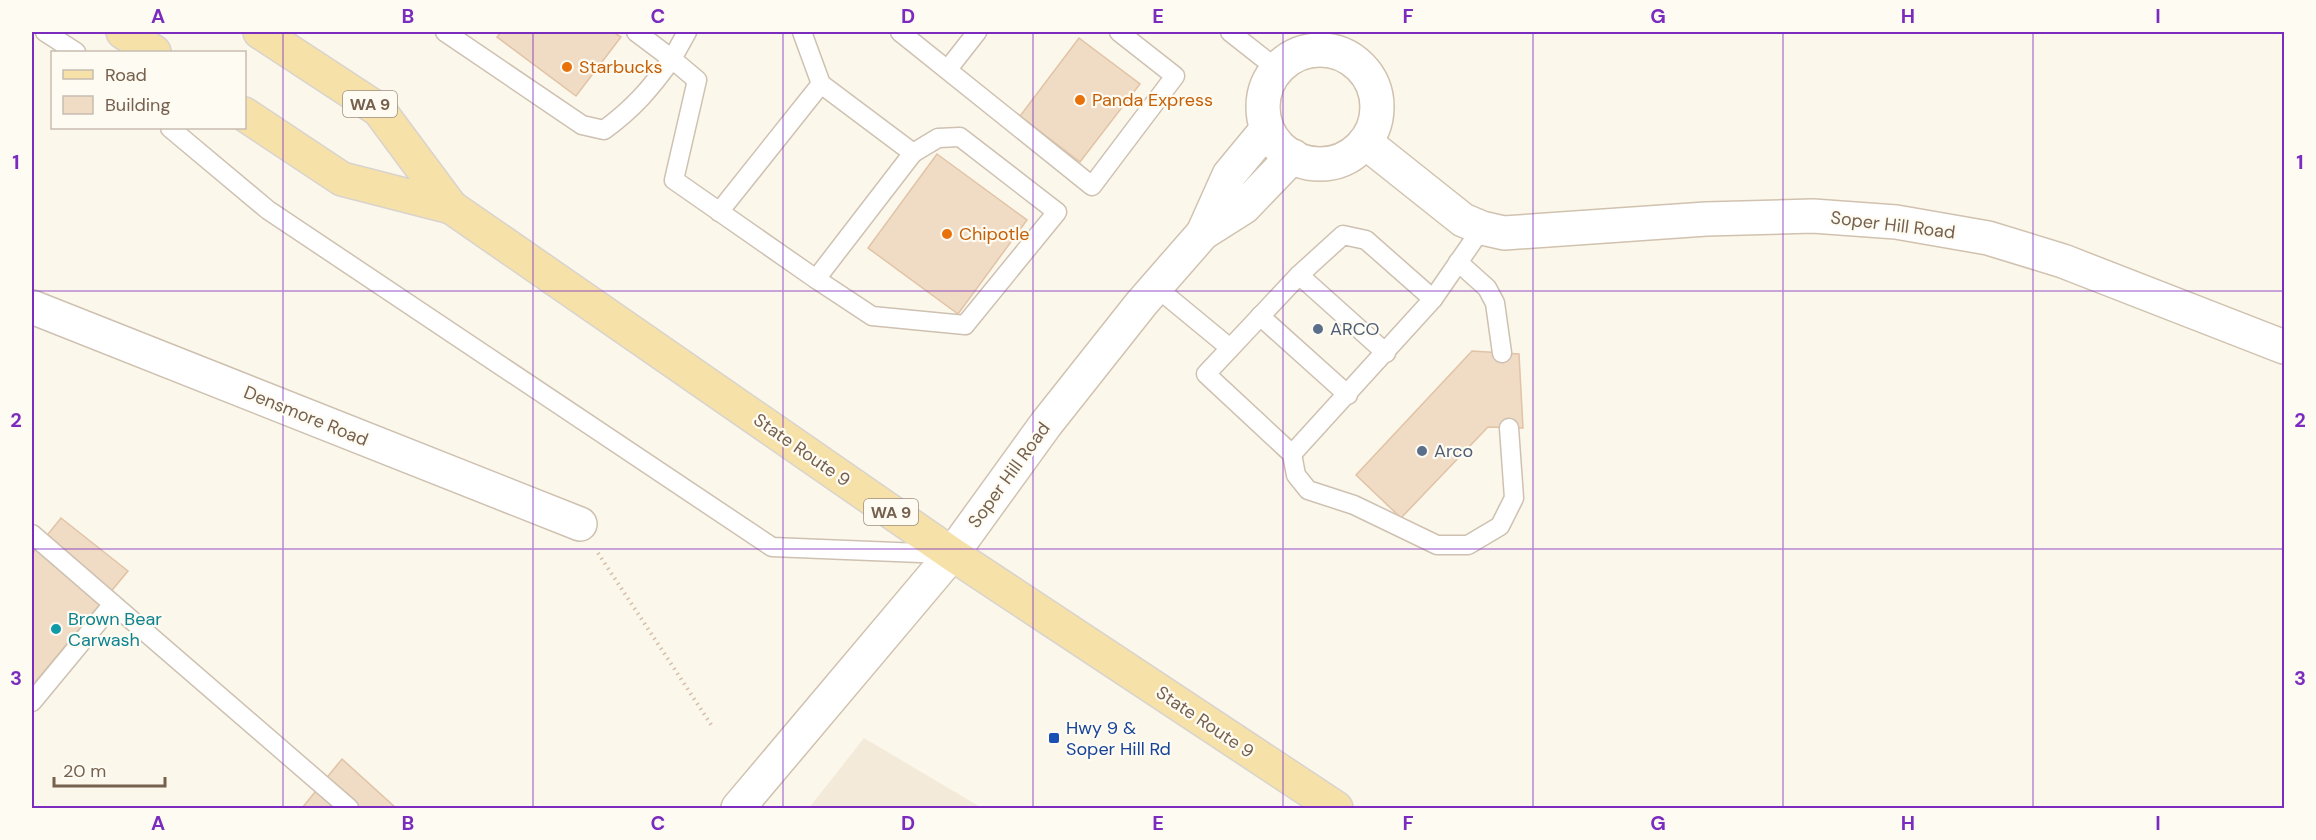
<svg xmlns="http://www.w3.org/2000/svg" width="2316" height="840" font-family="'DM Sans',sans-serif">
<rect width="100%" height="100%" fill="#fcf7eb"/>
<!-- residential -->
<path fill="#f3eada" d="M864,738L982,808H809Z"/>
<!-- building -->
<g fill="#f0dbc4" stroke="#e1c3a6" stroke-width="1.5">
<path d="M501,32H613L621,37L576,96L497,37Z"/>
<path d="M1079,38L1140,84L1080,162L1020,116Z"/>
<path d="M937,154L1027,220L958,314L868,248Z"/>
<path d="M1472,351L1519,354L1523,428L1488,427L1401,518L1356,475Z"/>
<path d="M61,518L128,571L32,686V554Z"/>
<path d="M342,759L396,808H302Z"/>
</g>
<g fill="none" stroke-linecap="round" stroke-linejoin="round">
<!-- lane casing -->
<g stroke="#cec1b1" stroke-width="21">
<g id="lane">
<path d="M45,32L76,52"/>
<path d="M445,32L582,125L604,130C634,108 650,89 672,59L636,32"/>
<path d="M687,32L672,59L697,80L674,180L816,279L913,153L821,84L802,32"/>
<path d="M900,32L1092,186L1175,76L1119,32"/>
<path d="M1230,32L1277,69"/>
<path d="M948,69L977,32"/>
<path d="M170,128L268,210L772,547L945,554"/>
<path d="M719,212L821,84"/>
<path d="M1458,262L1487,288L1495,303L1502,353"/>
<path d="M1299,275L1386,353"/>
<path d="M816,279L872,316L965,325L1057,212L960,137L938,138L913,153"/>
<path d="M1156,287L1230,348"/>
<path d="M1433,299L1366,240L1343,235L1299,275L1206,374L1292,454L1296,475L1308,490L1354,505L1437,545H1468L1500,526L1514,498L1509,428"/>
<path d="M1260,316L1348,395"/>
<path d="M1292,454L1433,299L1482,228"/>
<path d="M32,534L349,808"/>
<path d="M32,702L113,604"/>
</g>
</g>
<!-- street casing -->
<g stroke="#cec1b1" stroke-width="36">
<path id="street" d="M32,307L580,524"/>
</g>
<!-- secondary casing -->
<g stroke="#d0c2af" stroke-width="36">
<g id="secondary">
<circle cx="1320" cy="107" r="57"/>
<path d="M1365,142L1463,220L1482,228L1504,233L1706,219L1813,216L1896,222L1988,238L2063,261L2284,347"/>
<path d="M1203,233L1229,175L1267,129"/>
<path d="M738,808L952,554L1046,424L1141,304L1203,233L1244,207L1293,156"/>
</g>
</g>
<!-- primary casing -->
<g stroke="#d9d3ce" stroke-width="36">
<g id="primary">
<path d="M123,32L154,52"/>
<path d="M260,32L379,110L451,207L952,554L1336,808"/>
<path d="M244,114L342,179L451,207"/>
</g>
</g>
<!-- path -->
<path stroke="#d5bea7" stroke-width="4" stroke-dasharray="1.5 4.5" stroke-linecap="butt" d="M598,553L712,726"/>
<!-- lane -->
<use href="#lane" stroke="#fff" stroke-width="18"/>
<!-- street -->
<use href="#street" stroke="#fff" stroke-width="33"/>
<!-- secondary -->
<use href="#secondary" stroke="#fff" stroke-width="33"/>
<!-- primary -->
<use href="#primary" stroke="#f6e2a8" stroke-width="33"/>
</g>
<!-- grid -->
<path fill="none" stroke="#7b2cbf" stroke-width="1.5" stroke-opacity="0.55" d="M283,32V808M533,32V808M783,32V808M1033,32V808M1283,32V808M1533,32V808M1783,32V808M2033,32V808M32,291H2284M32,549H2284"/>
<!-- markers -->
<g fill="#e8710a" stroke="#fefbf2" stroke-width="2">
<circle cx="567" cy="67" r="6"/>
<circle cx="1080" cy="100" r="6"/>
<circle cx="947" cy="234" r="6"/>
</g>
<g fill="#5c6f8a" stroke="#fefbf2" stroke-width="2">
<circle cx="1318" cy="329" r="6"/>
<circle cx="1422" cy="451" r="6"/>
</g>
<circle fill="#0f9aa8" stroke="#fefbf2" stroke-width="2" cx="56" cy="629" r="6"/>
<rect fill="#1a4fb4" stroke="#fefbf2" stroke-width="2" x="1048" y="732" width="12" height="12" rx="3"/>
<g text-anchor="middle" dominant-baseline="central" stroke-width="4.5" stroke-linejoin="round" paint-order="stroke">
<!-- shield labels -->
<g fill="#fefbf2" stroke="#9f8f80" stroke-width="1.5">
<rect x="343" y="91" width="54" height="26" rx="4.5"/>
<rect x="864" y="499" width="54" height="26" rx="4.5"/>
</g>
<g font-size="16" font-weight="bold" fill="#76614f">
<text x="370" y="104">WA 9</text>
<text x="891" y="512">WA 9</text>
</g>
<!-- food labels -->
<g font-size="18" fill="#c56008" stroke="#fefbf2" text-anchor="start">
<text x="579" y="67">Starbucks</text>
<text x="1092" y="100">Panda Express</text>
<text x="959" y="234">Chipotle</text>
</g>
<!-- street labels -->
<g font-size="18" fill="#76614f" stroke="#fefbf2">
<text transform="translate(1893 225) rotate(7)">Soper Hill Road</text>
<text transform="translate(306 416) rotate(22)">Densmore Road</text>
<text transform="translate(802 450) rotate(35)">State Route 9</text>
<text transform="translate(1009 475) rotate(-54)">Soper Hill Road</text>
<text transform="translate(1205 722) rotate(34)">State Route 9</text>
</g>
<!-- service labels -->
<g font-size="18" fill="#4e5e75" stroke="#fefbf2" text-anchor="start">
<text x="1330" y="329">ARCO</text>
<text x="1434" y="451">Arco</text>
</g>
<!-- culture labels -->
<g font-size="18" fill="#0d838f" stroke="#fefbf2" text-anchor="start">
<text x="68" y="619">Brown Bear<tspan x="68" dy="21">Carwash</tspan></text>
</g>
<!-- transit labels -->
<g font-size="18" fill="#164399" stroke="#fefbf2" text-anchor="start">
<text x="1066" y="728">Hwy 9 &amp;<tspan x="1066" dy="21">Soper Hill Rd</tspan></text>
</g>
</g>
<!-- border -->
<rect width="2316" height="840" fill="none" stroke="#fefbf2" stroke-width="66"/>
<!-- legend -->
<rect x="51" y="51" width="195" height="78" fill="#fefbf2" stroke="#c8bdb1" stroke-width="1.5"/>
<rect x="63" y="70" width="30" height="9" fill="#f6e2a8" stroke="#c8bdb1" stroke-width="1.5"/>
<text x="105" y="81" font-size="18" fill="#76614f">Road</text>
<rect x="63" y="96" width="30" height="18" fill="#f0dbc4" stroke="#c8bdb1" stroke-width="1.5"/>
<text x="105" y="111" font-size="18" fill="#76614f">Building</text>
<!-- scale -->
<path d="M54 777v9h111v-9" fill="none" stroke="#76614f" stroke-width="3"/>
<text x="63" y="777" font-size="18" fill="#76614f" stroke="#fefbf2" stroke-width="4.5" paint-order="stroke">20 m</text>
<rect x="33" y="33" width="2250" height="774" fill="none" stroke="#7b2cbf" stroke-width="2"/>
<g font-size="20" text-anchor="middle" font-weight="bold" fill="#7b2cbf">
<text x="158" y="23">A</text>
<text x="408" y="23">B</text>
<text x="658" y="23">C</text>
<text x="908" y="23">D</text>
<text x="1158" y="23">E</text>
<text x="1408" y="23">F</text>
<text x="1658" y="23">G</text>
<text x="1908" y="23">H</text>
<text x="2158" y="23">I</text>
<text x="16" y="169">1</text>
<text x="2300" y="169">1</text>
<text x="16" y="427">2</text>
<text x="2300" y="427">2</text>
<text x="16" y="685">3</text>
<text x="2300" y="685">3</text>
<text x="158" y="830">A</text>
<text x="408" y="830">B</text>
<text x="658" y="830">C</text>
<text x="908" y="830">D</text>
<text x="1158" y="830">E</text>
<text x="1408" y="830">F</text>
<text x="1658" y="830">G</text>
<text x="1908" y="830">H</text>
<text x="2158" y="830">I</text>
</g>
</svg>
